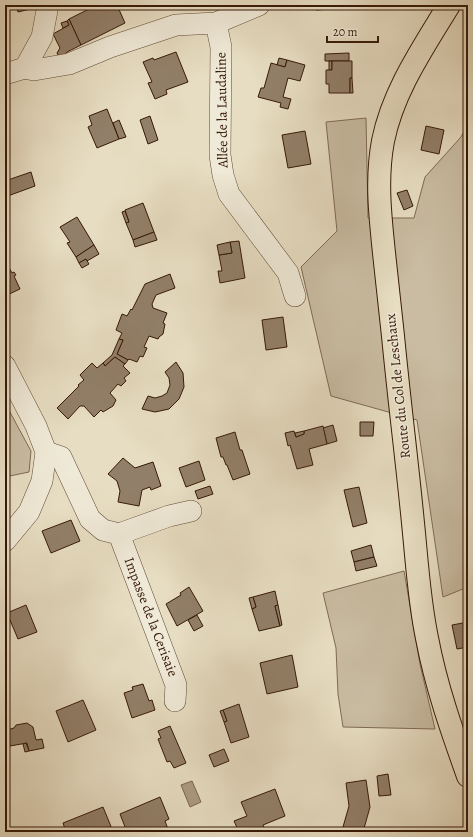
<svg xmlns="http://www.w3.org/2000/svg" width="473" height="837" font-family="Alegreya,serif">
<rect width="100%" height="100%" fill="#e7ddc2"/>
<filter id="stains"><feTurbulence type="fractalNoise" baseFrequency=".005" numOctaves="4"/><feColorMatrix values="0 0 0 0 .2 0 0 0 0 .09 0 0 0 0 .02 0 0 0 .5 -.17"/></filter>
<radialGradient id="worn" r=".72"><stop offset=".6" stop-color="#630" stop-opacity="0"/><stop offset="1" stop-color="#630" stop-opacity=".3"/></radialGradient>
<!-- green -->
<g fill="#c9bca2" stroke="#806a55">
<path d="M366,118L368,218H414L425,177L461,137L468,124V587L443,597L417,420L331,396L301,267L337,231L326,122Z"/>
<path d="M5,403L31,451L29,472L5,477Z"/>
<path d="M404,571L420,664L435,729L343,727L338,694L336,648L323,593Z"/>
</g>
<!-- water -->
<path fill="#ab9a83" stroke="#7c6652" d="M192,781L201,802L190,807L181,785Z"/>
<!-- building -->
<g fill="#927f69" stroke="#361908">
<path d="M16,5H28L30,9L18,12Z"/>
<path d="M97,5H117L125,23L81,45L69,19Z"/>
<path d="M315,5H331V9L316,10Z"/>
<path d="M69,19L81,45L67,52L63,58L59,57L57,53L60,48L53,34L69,25L67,21Z"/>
<path d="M67,21L69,25L63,28L61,23Z"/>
<path d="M176,52L188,82L166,90L167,94L155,99L148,83L152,82L143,62L153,58L154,60Z"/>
<path d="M349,53V61H325V54Z"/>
<path d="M279,58L287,60L285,67L277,65Z"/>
<path d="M287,60L305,65L300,81L288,78L283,97L291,99L288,109L280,107L281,103L258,97L261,88H264L271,63L285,67Z"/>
<rect x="329" y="61" width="3" height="9"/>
<path d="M332,61H352V78H350V93H329V84H326V70H332Z"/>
<path d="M350,78H352L353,93H350Z"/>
<path d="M107,109L119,139L97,148L88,127L92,125L89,116Z"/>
<path d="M150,116L158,140L148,144L140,120Z"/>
<path d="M119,120L126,137L119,139L113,123Z"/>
<path d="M426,126L444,130L439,154L421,150Z"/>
<path d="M305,131L311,164L288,168L282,135Z"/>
<path d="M31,172L35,186L5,197V181Z"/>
<path d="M407,190L413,206L404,210L397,193Z"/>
<path d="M143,203L154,232L133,240L126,223L129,222L125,210Z"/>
<path d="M125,211L129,222L126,223L122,212Z"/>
<path d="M77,217L94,245L76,257L67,243L70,242L60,227Z"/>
<path d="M154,232L157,240L135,247L133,240Z"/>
<path d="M239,241L245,278L220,283L218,271H222L219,255L232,253L230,242Z"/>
<path d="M230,242L232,253L219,255L217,245Z"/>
<path d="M94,245L99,254L87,261L86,259L79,263L76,257Z"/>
<path d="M86,259L89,264L82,268L79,263Z"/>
<path d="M7,264L12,273L14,272L16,275L14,276L20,289L5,296V265Z"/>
<path d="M170,274L175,288L156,295L152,304L153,308L167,313L163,323L165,324L163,334L159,337L158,339L149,336L144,347L147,348L143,357L140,356L137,362L129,359L128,360L117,354L123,340L119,339L122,333L116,330L122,314L127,316L131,309L132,310L145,284Z"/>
<path d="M283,317L287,347L266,350L262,320Z"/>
<path d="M119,339L123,340L117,354L128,360L125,364L115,357L105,366L103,363L112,355Z"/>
<path d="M115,357L125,364L123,366L130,373L124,378L126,381L121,386L118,384L110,393L116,400L113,406L103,412L101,410L94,417L84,406H80L68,419L57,408L79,386L78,385L84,380L80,375L92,363L97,368L103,363L105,366Z"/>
<path d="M176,362L183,373L184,387L179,399L169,409L155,412L142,409L148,396L155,398L162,396L167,393L170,385L169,378L165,372Z"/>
<path d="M360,422H374L373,436H360Z"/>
<path d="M333,425L337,441L327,444L323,428Z"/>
<path d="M323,426L327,444L309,449L313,465L297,469L290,445L288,446L285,433L294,431L296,437L304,434V431Z"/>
<path d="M304,431V434L296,437L295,433Z"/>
<path d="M235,432L240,450H242L250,474L233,480L227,465H226L223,457H221L216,438Z"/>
<path d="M123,458L135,468L153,462L161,486L151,490L150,487L142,490L139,506L118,502L120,491L117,481L108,474Z"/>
<path d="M199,461L205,480L186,487L179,468Z"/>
<path d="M210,486L213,494L198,499L195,491Z"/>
<path d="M359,487L367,523L353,527L344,490Z"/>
<path d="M71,520L80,541L51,553L42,531Z"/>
<path d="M371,545L374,557L354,562L351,551Z"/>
<path d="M374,557L377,566L356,571L354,562Z"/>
<path d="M189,587L203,611L177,626L166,604L181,595L180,593Z"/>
<path d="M275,591L278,605L275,606L280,626L259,631L252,609L256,607L253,597Z"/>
<path d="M253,597L256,607L252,609L249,598Z"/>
<path d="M26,605L37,632L18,639L7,613Z"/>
<path d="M278,605L282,625L280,626L275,606Z"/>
<path d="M197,615L203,626L194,631L188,620Z"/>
<path d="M468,622V647L457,649L452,625Z"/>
<path d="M292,655L298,687L267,694L260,663Z"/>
<path d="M143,684L149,701L152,700L155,710L132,718L124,693L133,690L132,687Z"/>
<path d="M83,700L96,730L68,742L56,711Z"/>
<path d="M239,704L249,737L231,743L224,722L227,721L223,710Z"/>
<path d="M223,710L227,721L224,722L220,711Z"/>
<path d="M27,723L33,727L36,740L42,739L44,748L29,751L27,743L10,746L7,730L14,728L16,725Z"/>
<path d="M170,726L186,763L174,768L170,761L167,762L158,739L161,738L158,731Z"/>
<path d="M26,743L29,751L25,752L23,744Z"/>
<path d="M224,749L229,761L214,767L209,755Z"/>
<path d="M388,774L391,795L379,796L377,776Z"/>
<path d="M366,780L370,807L363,832L343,827L349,806L346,783Z"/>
<path d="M275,789L285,816L263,825L265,830L259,832H239L234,821L247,816L241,802Z"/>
<path d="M160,797L169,819L165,821L169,832H127L120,814Z"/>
<path d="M103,807L112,829L107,831L108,832H66L63,823Z"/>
<path d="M51,828L53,832H40Z"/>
</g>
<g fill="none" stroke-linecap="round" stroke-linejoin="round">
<!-- minor casing -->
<g stroke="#624a36" stroke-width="22">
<g id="minor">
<path d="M216,23L221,47L220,155L223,175L229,194L288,273L295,296"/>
<path d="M25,68L34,70L69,64L110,47L176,25L216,23L259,5"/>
<path d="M5,74L25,68L42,37L48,5"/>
<path d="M5,366L36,426L46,452L42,481L29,512L5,541"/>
<path d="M46,452L61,457L90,519L103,530L119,534L169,516L191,511"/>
<path d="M119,534L176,685L175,701"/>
</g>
</g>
<!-- major casing -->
<g stroke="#361908" stroke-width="24">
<path id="major" d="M449,5C423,48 393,91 383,141C376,178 380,215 384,253C387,280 390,308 393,336C399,399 407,461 413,523C417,562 419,600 427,638C436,686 452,731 468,776"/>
</g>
<!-- minor -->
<use href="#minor" stroke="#efe9d7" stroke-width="21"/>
<!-- major -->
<use href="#major" stroke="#e7ddc2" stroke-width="22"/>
</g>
<g text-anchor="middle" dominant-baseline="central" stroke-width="3" stroke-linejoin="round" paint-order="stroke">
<!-- street labels -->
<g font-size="14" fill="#361908" stroke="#efe9d7">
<text transform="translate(222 110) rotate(-91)">Allée de la Laudaline</text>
<text transform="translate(398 386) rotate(-96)">Route du Col de Leschaux</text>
<text transform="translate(151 617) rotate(69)">Impasse de la Cerisaie</text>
</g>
</g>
<!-- margin -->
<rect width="473" height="837" fill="none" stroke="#e7ddc2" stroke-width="20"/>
<rect x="6" y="6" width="461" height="825" fill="none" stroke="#361908" stroke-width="2"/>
<rect x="10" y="10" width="453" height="817" fill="none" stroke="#361908"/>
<!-- scale -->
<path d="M327 36v6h51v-6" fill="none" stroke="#361908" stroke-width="2"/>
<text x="333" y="36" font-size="12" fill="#361908" stroke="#efe9d7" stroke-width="3" paint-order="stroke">20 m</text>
<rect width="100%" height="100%" filter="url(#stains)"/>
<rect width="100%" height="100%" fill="url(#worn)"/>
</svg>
